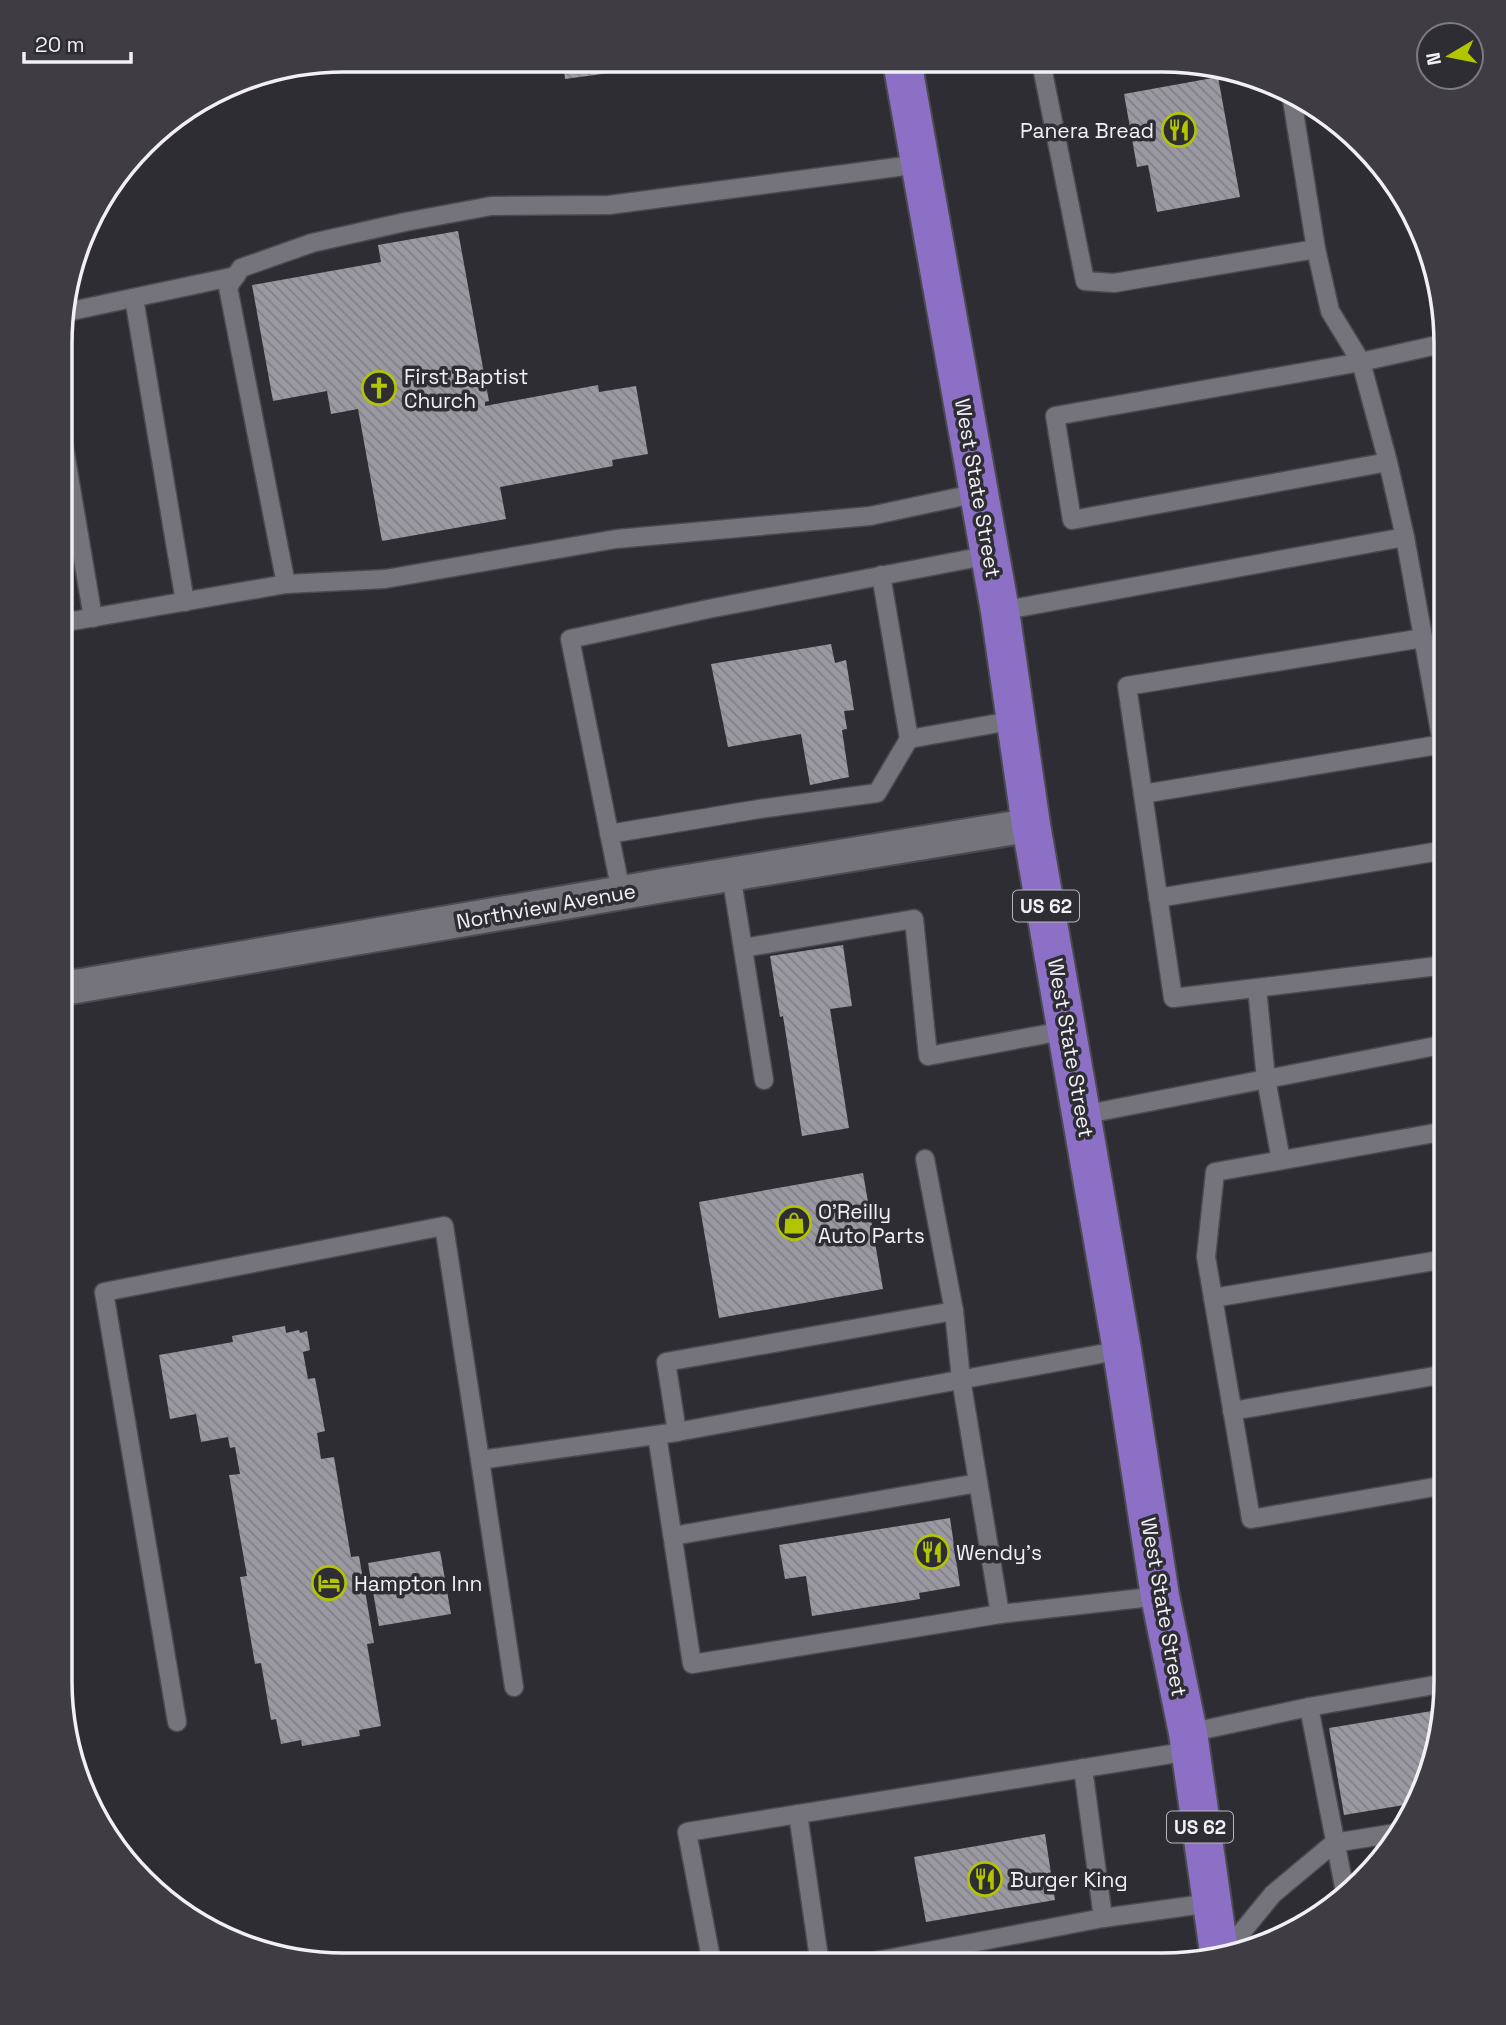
<svg xmlns="http://www.w3.org/2000/svg" width="1506" height="2025" font-family="'Space Grotesk',sans-serif">
<defs>
<pattern id="building-back-hatch" width="6" height="6" patternUnits="userSpaceOnUse" patternTransform="scale(1.75)"><rect width="6" height="6" fill="#9a98a1"/><path d="M-1 5l2 2M0 0l6 6M5-1l2 2" fill="none" stroke="#818087"/></pattern>
</defs>
<rect width="100%" height="100%" fill="#2f2d34"/>
<!-- building -->
<g fill="url(#building-back-hatch)">
<path d="M563,60H615L617,72L565,79Z"/>
<path d="M1218,77L1240,197L1157,212L1148,165L1137,167L1124,94Z"/>
<path d="M458,231L489,401L485,402V406L598,385L599,392L636,386L648,454L612,460L613,466L500,487L506,519L382,541L358,409L331,414L327,391L273,401L252,285L381,262L378,245Z"/>
<path d="M831,644L835,663L846,660L854,710L844,711L847,729L842,730L849,777L810,785L801,734L728,747L711,664Z"/>
<path d="M843,945L852,1006L830,1009L849,1128L802,1136L783,1016L780,1017L770,956Z"/>
<path d="M863,1173L883,1289L719,1318L699,1202Z"/>
<path d="M285,1326L286,1333L299,1330L300,1333L307,1331L310,1350L303,1352L308,1379L315,1378L325,1431L317,1433L321,1459L334,1457L351,1557L359,1556L374,1643L367,1644L381,1726L359,1730L360,1736L302,1746L301,1740L281,1744L276,1719L271,1720L261,1663L255,1664L240,1577L247,1576L229,1475L240,1474L235,1447L230,1448L228,1437L201,1442L196,1414L170,1419L159,1355L233,1342L232,1336Z"/>
<path d="M950,1518L960,1586L919,1593L920,1599L812,1616L806,1576L785,1579L779,1545Z"/>
<path d="M440,1551L451,1614L379,1626L368,1563Z"/>
<path d="M1444,1709L1431,1773L1416,1803L1344,1815L1329,1728Z"/>
<path d="M1045,1834L1055,1900L926,1922L914,1857Z"/>
</g>
<g fill="none" stroke-linecap="round" stroke-linejoin="round">
<!-- service casing -->
<g stroke="#4b4a50" stroke-width="21">
<g id="service">
<path d="M1041,62L1085,281L1114,283L1316,249"/>
<path d="M1291,93L1316,249L1330,311L1361,362L1446,343"/>
<path d="M134,298L185,602"/>
<path d="M62,313L236,276"/>
<path d="M62,435L93,618"/>
<path d="M1388,462L1072,520L1055,416L1361,362L1388,462L1405,537L1446,765"/>
<path d="M286,584L228,287L241,268L312,243L405,222L491,206L609,205L920,164"/>
<path d="M1000,611L1405,537"/>
<path d="M61,623L286,584L385,579L616,539L870,516L978,493"/>
<path d="M1423,638L1127,686L1173,998L1446,965"/>
<path d="M909,739L1016,720"/>
<path d="M1143,794L1443,744"/>
<path d="M609,834L759,809L877,793L909,739L881,575"/>
<path d="M731,874L764,1080"/>
<path d="M621,892L570,639L708,609L990,555"/>
<path d="M1158,898L1446,850"/>
<path d="M743,948L914,919L928,1056L1068,1030"/>
<path d="M1257,988L1266,1079L1281,1160"/>
<path d="M1082,1115L1446,1044"/>
<path d="M1213,1298L1446,1259"/>
<path d="M954,1311L961,1379L1000,1614"/>
<path d="M1232,1411L1446,1374"/>
<path d="M677,1432L666,1362L954,1311L925,1159"/>
<path d="M657,1435L692,1664L1000,1614L1160,1596"/>
<path d="M480,1460L514,1687"/>
<path d="M1446,1485L1251,1519L1206,1257L1215,1172L1446,1131"/>
<path d="M673,1536L978,1483"/>
<path d="M177,1722L104,1292L444,1226L480,1460L677,1432L1122,1350"/>
<path d="M1188,1733L1309,1707"/>
<path d="M1083,1768L1103,1918"/>
<path d="M798,1814L820,1965"/>
<path d="M1346,1897L1309,1707L1446,1683"/>
<path d="M1227,1950L1273,1894L1334,1843L1402,1832"/>
<path d="M712,1964L687,1832L1190,1751"/>
<path d="M855,1965L1103,1918L1211,1903"/>
</g>
</g>
<!-- minor casing -->
<g stroke="#4b4a50" stroke-width="37">
<path id="minor" d="M61,989L672,884L1031,825"/>
</g>
<!-- trunk casing -->
<g stroke="#4b4a50" stroke-width="42">
<path id="trunk" d="M902,61L1000,611L1031,825L1122,1350L1160,1596L1188,1733L1219,1952"/>
</g>
<!-- service -->
<use href="#service" stroke="#75737c" stroke-width="18"/>
<!-- minor -->
<use href="#minor" stroke="#75737c" stroke-width="33"/>
<!-- trunk -->
<use href="#trunk" stroke="#8c70c6" stroke-width="38"/>
</g>
<!-- icons -->
<defs>
<g id="restaurant-ring" transform="scale(1.75)"><circle r="9.5" fill="#2f2d34" stroke="#b1c500" stroke-width="1.5"/><path d="M-5-6h1v4h1v-4h1v4h1v-4h1v5L-1.5 .5V6h-2V.5L-5-1ZM5-6V6H3V1.5H1.5Q1.5-4 5-6Z" fill="#b1c500"/></g>
<g id="church-ring" transform="scale(1.75)"><circle r="9.5" fill="#2f2d34" stroke="#b1c500" stroke-width="1.5"/><path d="M-1.2-6h2.4v3.5h3.3v2.4h-3.3V6h-2.4V-.1h-3.3v-2.4h3.3Z" fill="#b1c500"/></g>
<g id="shop-ring" transform="scale(1.75)"><circle r="9.5" fill="#2f2d34" stroke="#b1c500" stroke-width="1.5"/><path d="M-5-2.5h2.3a2.7 3.5 0 0 1 5.4 0H5L5.5 6h-11ZM-1.5-2.5h3a1.5 2.3 0 0 0-3 0Z" fill="#b1c500"/></g>
<g id="hotel-ring" transform="scale(1.75)"><circle r="9.5" fill="#2f2d34" stroke="#b1c500" stroke-width="1.5"/><path d="M-6-4.5h1.5V1H6V5H4.5V3h-9V5H-6ZM-4 0a1.8 1.8 0 1 1 3.6 0ZM.5 0V-2.5h3Q6-2.5 6 0Z" fill="#b1c500"/></g>
</defs>
<g fill-rule="evenodd">
<use href="#restaurant-ring" x="1179" y="130"/>
<use href="#church-ring" x="379" y="388"/>
<use href="#shop-ring" x="794" y="1223"/>
<use href="#restaurant-ring" x="932" y="1552"/>
<use href="#hotel-ring" x="329" y="1583"/>
<use href="#restaurant-ring" x="985" y="1879"/>
</g>
<g text-anchor="middle" dominant-baseline="central" stroke-width="7" stroke-linejoin="round" paint-order="stroke">
<!-- shield labels -->
<g fill="#2f2d34" stroke="#b7b6bb" stroke-width="2">
<rect x="1013" y="890.5" width="66" height="31" rx="5"/>
<rect x="1167" y="1811.5" width="66" height="31" rx="5"/>
</g>
<g font-size="19" font-weight="bold" fill="#f1f0f5">
<text x="1046" y="906">US 62</text>
<text x="1200" y="1827">US 62</text>
</g>
<!-- poi labels -->
<g font-size="21" fill="#f1f0f5" stroke="#2f2d34" text-anchor="start">
<text x="1154" y="130" text-anchor="end">Panera Bread</text>
<text x="404" y="376">First Baptist<tspan x="404" dy="24">Church</tspan></text>
<text x="818" y="1211">O'Reilly<tspan x="818" dy="24">Auto Parts</tspan></text>
<text x="956" y="1552">Wendy's</text>
<text x="354" y="1583">Hampton Inn</text>
<text x="1010" y="1879">Burger King</text>
</g>
<!-- street labels -->
<g font-size="21" fill="#f1f0f5" stroke="#2f2d34">
<text transform="translate(978 488) rotate(80)">West State Street</text>
<text transform="translate(546 906) rotate(-10)">Northview Avenue</text>
<text transform="translate(1071 1048) rotate(80)">West State Street</text>
<text transform="translate(1164 1607) rotate(80)">West State Street</text>
</g>
</g>
<!-- crop -->
<path d="M0 0H1506V2025H0ZM344 72H1162A272 272 0 0 1 1434 344V1681A272 272 0 0 1 1162 1953H344A272 272 0 0 1 72 1681V344A272 272 0 0 1 344 72Z" fill="#3f3d43" fill-rule="evenodd"/>
<path fill="none" stroke="#f1f0f5" stroke-width="3.5" d="M344 72H1162A272 272 0 0 1 1434 344V1681A272 272 0 0 1 1162 1953H344A272 272 0 0 1 72 1681V344A272 272 0 0 1 344 72Z"/>
<!-- north arrow -->
<g transform="translate(1450 56) rotate(260)"><circle r="33" fill="#2f2d34" stroke="#7d7b81" stroke-width="2"/>
<path d="M0-5L12 26L0 18L-12 26Z" fill="#b1c500"/>
<text y="-10" font-size="19" font-weight="bold" text-anchor="middle" fill="#f1f0f5">N</text>
</g>
<!-- scale -->
<path d="M24 52v10h107v-10" fill="none" stroke="#f1f0f5" stroke-width="3.5"/>
<text x="35" y="52" font-size="21" fill="#f1f0f5" stroke="#2f2d34" stroke-width="5" paint-order="stroke">20 m</text>
</svg>
